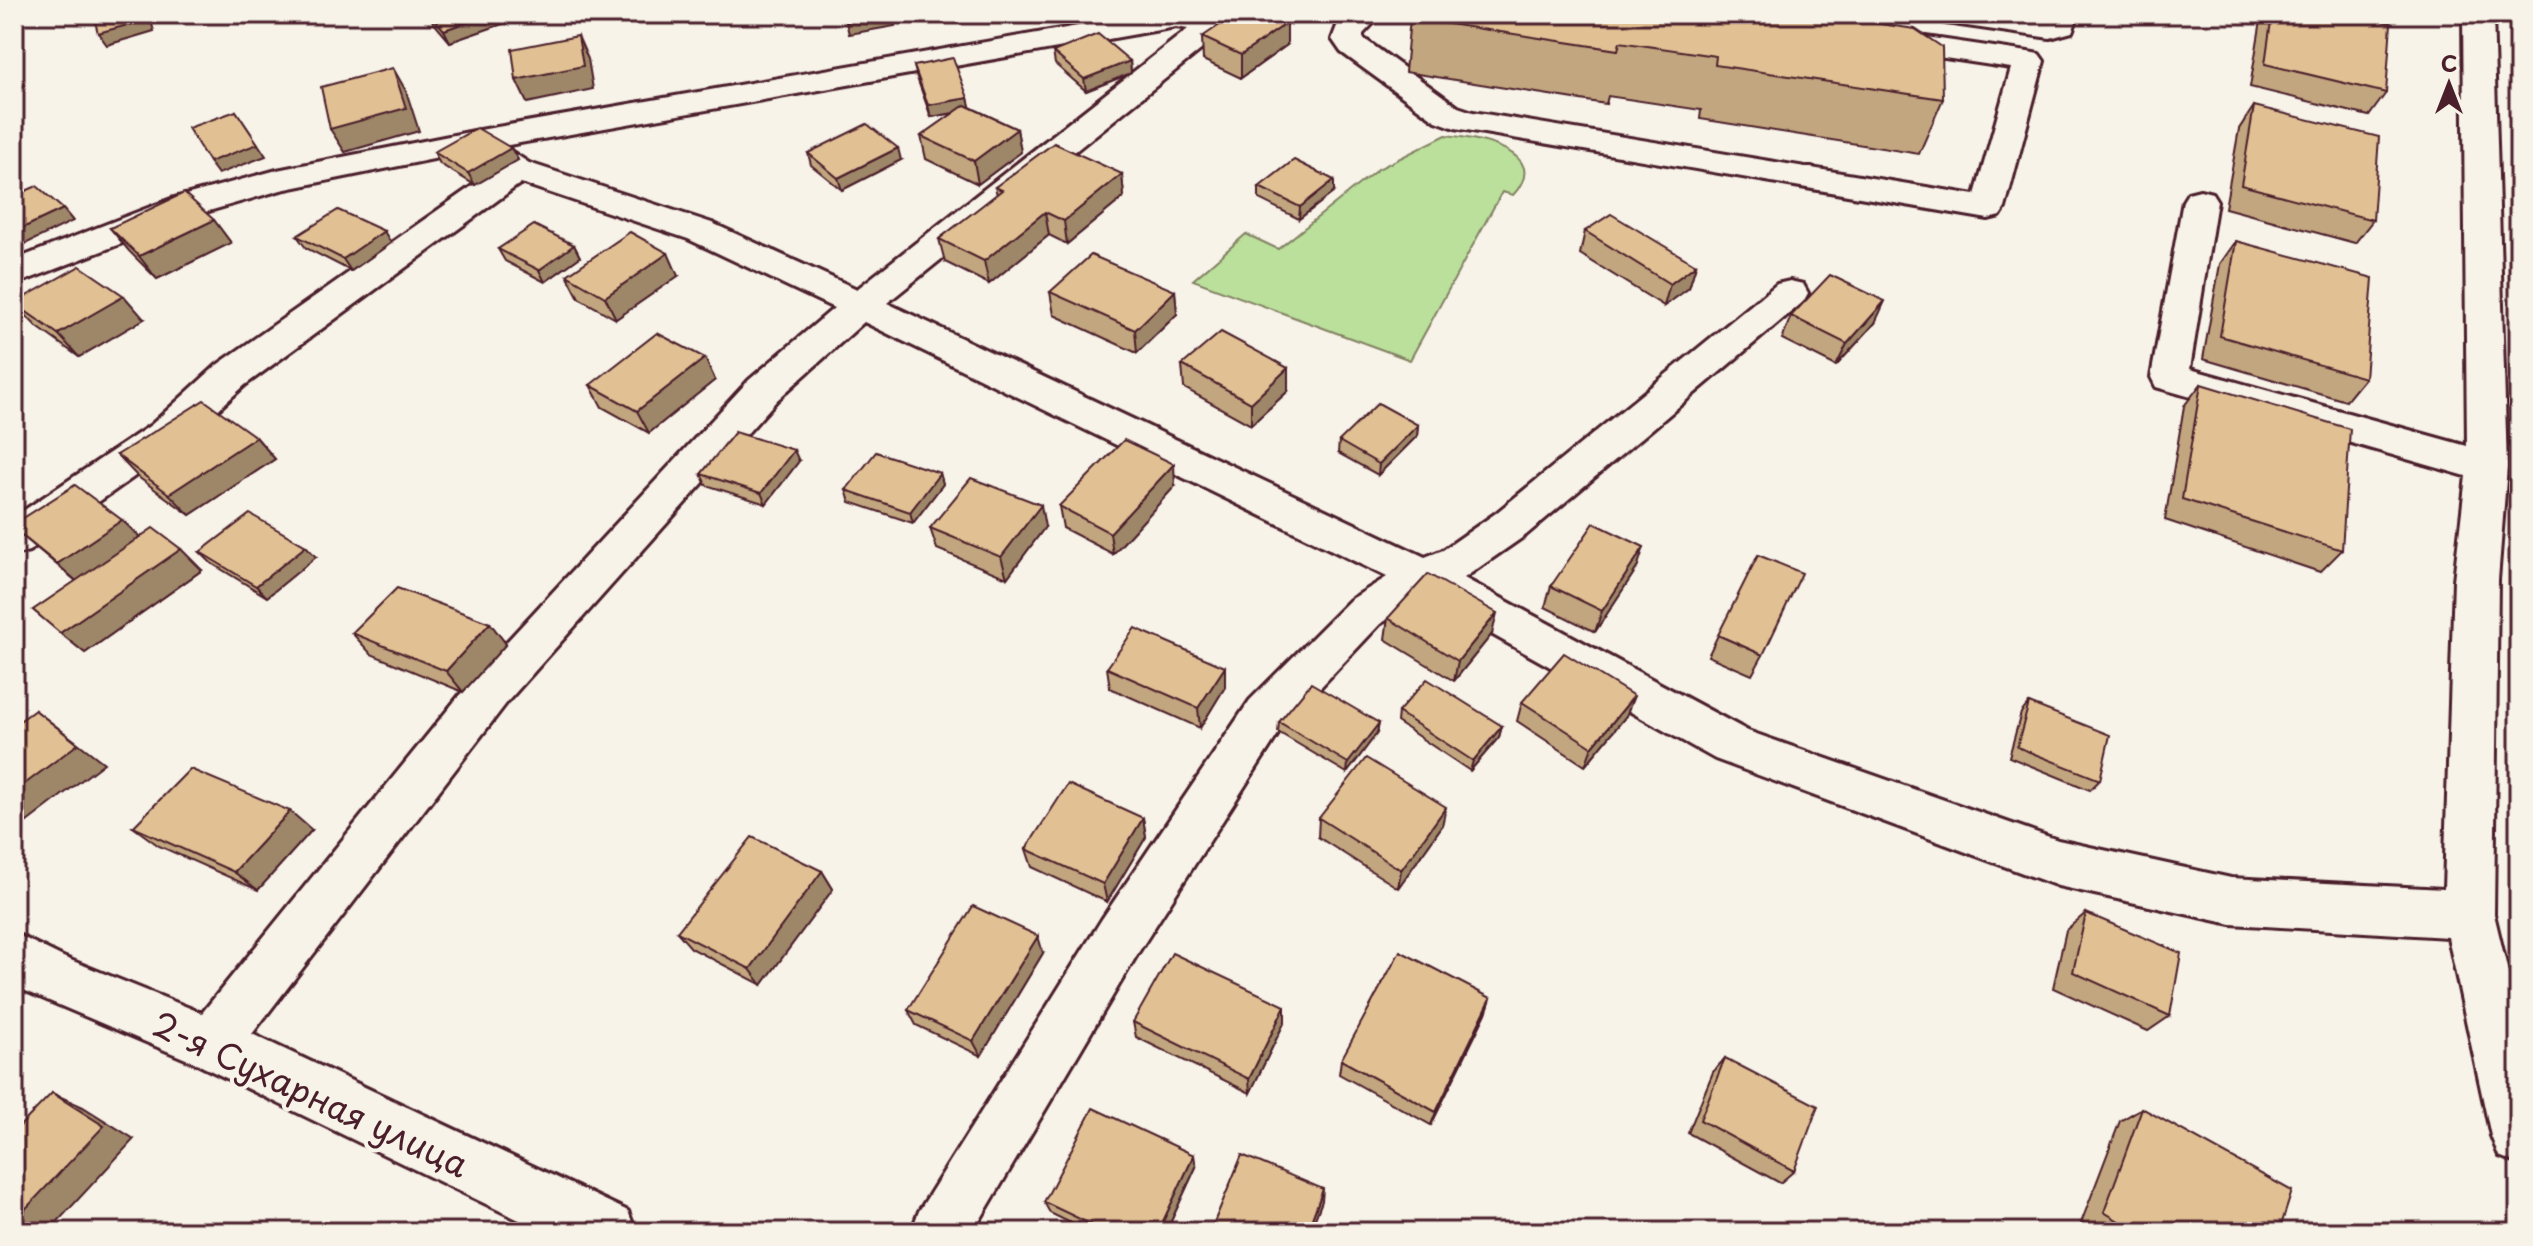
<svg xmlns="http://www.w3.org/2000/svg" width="2533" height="1246" font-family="'Playpen Sans',sans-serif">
<rect width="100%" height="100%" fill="#f7f3e8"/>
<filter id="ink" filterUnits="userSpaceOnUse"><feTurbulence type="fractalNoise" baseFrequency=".0125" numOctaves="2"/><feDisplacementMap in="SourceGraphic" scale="16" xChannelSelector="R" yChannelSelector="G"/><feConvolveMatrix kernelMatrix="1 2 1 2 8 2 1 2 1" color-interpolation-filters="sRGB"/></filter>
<g filter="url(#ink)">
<!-- green -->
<path fill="#bae09b" stroke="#828063" stroke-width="2" d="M1446,135C1474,138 1554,151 1513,195L1502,192L1410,360L1193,280L1246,234L1278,249L1378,169Z"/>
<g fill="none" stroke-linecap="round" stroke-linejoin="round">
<!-- minor casing -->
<g stroke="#4a1f2b" stroke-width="6">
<g id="minor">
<path d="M1147,14H1206L1219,27L1212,41L887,303L1425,557L1443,550L1496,513L1777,284L1790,281L1803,284L1808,293L1803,302L1526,535L1464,578L1748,731L2058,840L2231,878L2444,889L2454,580L2466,476L2156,387L2151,377L2183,201L2188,193L2200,190L2212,193L2217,201L2190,369L2467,446L2463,14H2493L2507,467L2498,580L2494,914L2519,1018V1164L2499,1156L2491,1136L2448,937L2231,924L2058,886L1715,759L1425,597L1380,624L1282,728L1138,953L973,1232H911L919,1211L1102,919L1250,700L1350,600L1387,577L864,322L777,400L508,701L252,1034L628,1211L636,1232H544L193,1062L14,986V933L63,957L202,1013L476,675L749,380L834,308L688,239L521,183L245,385L179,445L29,551L14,555V517L151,425L217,365L495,170L468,152L281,190L195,215L14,285V260L171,199L277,170L474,131ZM1176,27L1188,29L857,289L712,223L529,163L503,146Z"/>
<path d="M1350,14H1382L1363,34V38L1458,107L1473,112L1975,195L2011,68L1885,49L1874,46L1870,40L1874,34L1885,31L2028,52L2039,54L2044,61L2005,208L2000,216L1988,219L1455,128L1436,121L1341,52L1332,39L1337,26Z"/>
<path d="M1931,14H2009L2048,20L2049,14H2079L2072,32L2050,38L1946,23L1935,20Z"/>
</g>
</g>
<!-- minor -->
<use href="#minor" fill="#f7f3e8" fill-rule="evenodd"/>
</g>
<!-- wall -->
<g fill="#c2a67f" stroke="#4a1f2b" stroke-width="2">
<path d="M429,14H515L517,19L450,42L433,22Z"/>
<path d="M1812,14L1943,99L1919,154L1700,119L1701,110L1608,96L1606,104L1405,72L1410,18Z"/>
<path d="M2264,14H2350L2386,93L2369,116L2250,87L2261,20Z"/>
<path d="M1202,37L1287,45L1241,78L1203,60Z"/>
<path d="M1053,52L1130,61L1131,73L1086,91L1055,64Z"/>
<path d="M914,66L968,98L970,107L1017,129L1021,152L978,184L926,159L921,136L954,113L931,117L917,78Z"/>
<path d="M2254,106L2373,220L2355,243L2225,208L2239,129Z"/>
<path d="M511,148L518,160L475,185L440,164L434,152Z"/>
<path d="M808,153L901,160L842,190L811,165Z"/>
<path d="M1122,174L1124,197L1067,244L1049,235L989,284L945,262L939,239L997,195L995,187Z"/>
<path d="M1259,187L1334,192L1299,219L1259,199Z"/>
<path d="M214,220L231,243L157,279L129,251L110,228Z"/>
<path d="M1585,231L1696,265L1689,288L1664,306L1580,254Z"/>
<path d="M297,236L391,243L351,271L306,248Z"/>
<path d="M2236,241L2365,378L2346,401L2203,359L2220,264Z"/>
<path d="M574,245L580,257L545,282L505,261L498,249Z"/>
<path d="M567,275L678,276L616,319L579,298Z"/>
<path d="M1175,291L1177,314L1137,353L1054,315L1050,292Z"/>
<path d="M14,303L144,319L79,357L36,326Z"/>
<path d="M1791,316L1875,323L1836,366L1782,339Z"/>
<path d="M705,358L715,380L649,433L602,407L590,385Z"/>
<path d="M1182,365L1288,391L1251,425L1184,388Z"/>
<path d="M2201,384L2342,550L2320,572L2165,520L2184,406Z"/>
<path d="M1418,425L1417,436L1378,475L1338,453L1339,441Z"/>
<path d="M256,437L275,459L190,515L138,477L117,455Z"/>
<path d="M799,461L766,504L706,485L701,474Z"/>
<path d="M940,473L943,484L913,523L850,502L846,490Z"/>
<path d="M1175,486L1113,554L1063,528L1059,506Z"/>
<path d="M122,520L140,537L202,570L85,653L33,610L76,581L14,529Z"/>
<path d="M1045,527L1007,578L937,549L930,528Z"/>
<path d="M200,552L316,557L267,597L211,563Z"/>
<path d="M1637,568L1595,632L1545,607L1551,586Z"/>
<path d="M1388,618L1492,634L1454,681L1385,639Z"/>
<path d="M490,623L506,644L463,692L371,654L352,633Z"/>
<path d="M1718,635L1763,655L1752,675L1708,656Z"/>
<path d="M1107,668L1225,687L1200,728L1110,688Z"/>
<path d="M1522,702L1626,716L1585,766L1517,721Z"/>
<path d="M2029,703L2100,780L2090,790L2009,757L2021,713Z"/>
<path d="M1398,712L1502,726L1499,737L1470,771L1397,722Z"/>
<path d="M1279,722L1379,723L1377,733L1347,773L1278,732Z"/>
<path d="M1143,818L1146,837L1107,902L1032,867L1026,849Z"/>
<path d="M1319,818L1442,826L1398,888L1318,837Z"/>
<path d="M133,827L312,830L258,890L159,846Z"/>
<path d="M822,871L833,889L762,985L691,948L677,932Z"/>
<path d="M2086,913L2170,1016L2148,1031L2053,988L2066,930Z"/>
<path d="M1043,953L981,1056L916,1025L908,1010Z"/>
<path d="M1491,998L1486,1013L1431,1125L1339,1074L1341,1060Z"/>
<path d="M1285,1021L1250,1093L1136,1037L1133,1022Z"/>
<path d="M1725,1058L1794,1171L1780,1183L1688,1133L1713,1072Z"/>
<path d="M2142,1108L2279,1232H2096L2081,1223L2120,1121Z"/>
<path d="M1196,1167L1166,1232H1089L1050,1213L1044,1202Z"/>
</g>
<!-- shaded-wall -->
<g fill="#9e8768" stroke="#4a1f2b" stroke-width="2">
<path d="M144,14H149L154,31L107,45L98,33Z"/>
<path d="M490,14H515L517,19L450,42L444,30Z"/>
<path d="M893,15L895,26L849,34L846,22Z"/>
<path d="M1287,23V45L1241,78V55Z"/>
<path d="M578,36L588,59L593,89L527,103L516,80Z"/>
<path d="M1130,61L1131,73L1086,91L1084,79Z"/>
<path d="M393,68L406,91L419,131L345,152L330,129Z"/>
<path d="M968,98L971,110L931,117L928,105Z"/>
<path d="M236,111L266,156L218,174L209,162Z"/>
<path d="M1017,129L1021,152L978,184L974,161Z"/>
<path d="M511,148L518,160L475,185L468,173Z"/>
<path d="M898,148L901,160L842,190L838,178Z"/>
<path d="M1122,174L1124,197L1067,244L1064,221Z"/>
<path d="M1334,180V192L1299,219L1300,207Z"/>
<path d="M63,209L73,221L21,246L14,238V232Z"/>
<path d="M1045,212L1049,235L989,284L984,261Z"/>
<path d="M214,220L231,243L157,279L139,256Z"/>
<path d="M384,231L391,243L351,271L343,259Z"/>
<path d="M574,245L580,257L545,282L539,270Z"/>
<path d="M668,253L678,276L616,319L605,297Z"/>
<path d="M1696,265L1689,288L1664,306L1670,284Z"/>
<path d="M1175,291L1177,314L1137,353L1135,330Z"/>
<path d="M124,296L144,319L79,357L58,334Z"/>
<path d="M1885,301L1875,323L1836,366L1847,344Z"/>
<path d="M705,358L715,380L649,433L637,411Z"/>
<path d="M1288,368V391L1251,425V403Z"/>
<path d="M1418,425L1417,436L1378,475L1379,464Z"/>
<path d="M256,437L275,459L190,515L169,494Z"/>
<path d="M794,450L799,461L766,504L761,493Z"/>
<path d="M1174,464L1175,486L1113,554L1110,533Z"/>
<path d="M940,473L943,484L913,523L910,512Z"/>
<path d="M1041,505L1045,527L1007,578L1001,557Z"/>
<path d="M122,520L145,542L81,585L57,564Z"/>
<path d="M306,546L316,557L267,597L256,586Z"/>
<path d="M1644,547L1637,568L1595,632L1602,611Z"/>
<path d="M181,549L202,570L85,653L60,633Z"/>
<path d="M1497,613L1492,634L1454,681L1458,661Z"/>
<path d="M490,623L506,644L463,692L446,671Z"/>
<path d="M1225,667V687L1200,728L1198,708Z"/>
<path d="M1634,696L1626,716L1585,766L1592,747Z"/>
<path d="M35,710L104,763L14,832V792Z"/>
<path d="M1379,723L1377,733L1347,773L1348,763Z"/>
<path d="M1502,726L1499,737L1470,771L1473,761Z"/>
<path d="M1446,807L1442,826L1398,888L1401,870Z"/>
<path d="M290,811L312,830L258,890L234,872Z"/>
<path d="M1143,818L1146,837L1107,902L1103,884Z"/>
<path d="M822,871L833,889L762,985L750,969Z"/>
<path d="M1038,936L1043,953L981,1056L973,1041Z"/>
<path d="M1491,998L1486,1013L1431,1125L1436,1112Z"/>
<path d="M1285,1006V1021L1250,1093L1249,1079Z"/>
<path d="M14,1030L23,1036L14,1044Z"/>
<path d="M52,1093L83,1107L134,1139L48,1232H45L14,1221Z"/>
<path d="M1194,1155L1196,1167L1166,1232H1158Z"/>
<path d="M1323,1189L1322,1201L1310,1232H1307Z"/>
</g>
<!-- building -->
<g fill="#e1c194" stroke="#4a1f2b" stroke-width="2">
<path d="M93,14H144L146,20L98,33Z"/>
<path d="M430,14H490L444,30Z"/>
<path d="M844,14H892L893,15L846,22Z"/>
<path d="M1236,14H1267L1287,23L1241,55L1202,37Z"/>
<path d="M1411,14H1812L1915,29L1942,47L1943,99L1715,65L1716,56L1620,42L1618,50L1410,18Z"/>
<path d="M2272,14H2350L2391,23L2386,93L2265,64Z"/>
<path d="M1098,34L1130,61L1084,79L1053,52Z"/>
<path d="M578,36L583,66L516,80L512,49Z"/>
<path d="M953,58L968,98L928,105L914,66Z"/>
<path d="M393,68L406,108L330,129L321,87Z"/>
<path d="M965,105L1017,129L974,161L921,136Z"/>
<path d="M2254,106L2379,137L2373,220L2241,185Z"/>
<path d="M236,111L258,144L209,162L188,128Z"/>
<path d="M867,124L898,148L838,178L808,153Z"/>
<path d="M477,128L511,148L468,173L434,152Z"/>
<path d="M1054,143L1122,174L1064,221L1045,212L984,261L939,239L1002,190L995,187Z"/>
<path d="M1294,160L1334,180L1300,207L1259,187Z"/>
<path d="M37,186L63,209L14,232V196Z"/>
<path d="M184,193L214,220L139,256L110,228Z"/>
<path d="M338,210L384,231L343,259L297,236Z"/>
<path d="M1611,214L1696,265L1670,284L1585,231Z"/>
<path d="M534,225L574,245L539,270L498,249Z"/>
<path d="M630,232L668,253L605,297L567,275Z"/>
<path d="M2236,241L2373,278L2365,378L2220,336Z"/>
<path d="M1091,255L1175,291L1135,330L1050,292Z"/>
<path d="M80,266L124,296L58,334L14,303Z"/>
<path d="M1830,275L1885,301L1847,344L1791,316Z"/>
<path d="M1221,332L1288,368L1251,403L1182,365Z"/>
<path d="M657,333L705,358L637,411L590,385Z"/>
<path d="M2201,384L2350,429L2342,550L2182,499Z"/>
<path d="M204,400L256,437L169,494L117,455Z"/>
<path d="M1378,403L1418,425L1379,464L1339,441Z"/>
<path d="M735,432L794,450L761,493L701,474Z"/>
<path d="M1124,440L1174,464L1110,533L1059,506Z"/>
<path d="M876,452L940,473L910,512L846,490Z"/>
<path d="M971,478L1041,505L1001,557L930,528Z"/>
<path d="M75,485L122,520L57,564L14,529V524Z"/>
<path d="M250,514L306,546L256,586L200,552Z"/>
<path d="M1594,523L1644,547L1602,611L1551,586Z"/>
<path d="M153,528L181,549L60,633L33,610Z"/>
<path d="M1758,555L1802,573L1763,655L1718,635Z"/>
<path d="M1428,574L1497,613L1458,661L1388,618Z"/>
<path d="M397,588L490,623L446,671L352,633Z"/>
<path d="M1135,628L1225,667L1198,708L1107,668Z"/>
<path d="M1564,653L1634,696L1592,747L1522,702Z"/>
<path d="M1427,679L1502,726L1473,761L1398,712Z"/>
<path d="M1311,683L1379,723L1348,763L1279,722Z"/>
<path d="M2029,703L2110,735L2100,780L2017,747Z"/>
<path d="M35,710L78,744L14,792V725Z"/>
<path d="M1366,758L1446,807L1401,870L1319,818Z"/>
<path d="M190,769L290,811L234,872L133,827Z"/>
<path d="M1068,784L1143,818L1103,884L1026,849Z"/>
<path d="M752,837L822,871L750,969L677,932Z"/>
<path d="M973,906L1038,936L973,1041L908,1010Z"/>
<path d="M2086,913L2181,953L2170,1016L2073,972Z"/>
<path d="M1400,951L1491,998L1436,1112L1341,1060Z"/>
<path d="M1172,953L1285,1006L1249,1079L1133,1022Z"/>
<path d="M1725,1058L1818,1106L1794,1171L1700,1120Z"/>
<path d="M52,1093L104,1126L14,1221V1132Z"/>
<path d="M1093,1108L1194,1155L1158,1232H1107L1044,1202Z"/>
<path d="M2142,1108L2292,1191L2279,1232H2137L2104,1212Z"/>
<path d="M1242,1155L1323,1189L1307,1232H1210Z"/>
</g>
</g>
<g text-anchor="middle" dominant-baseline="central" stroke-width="8" stroke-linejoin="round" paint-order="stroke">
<!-- near-street labels -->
<g font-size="34" fill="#4a1f2b" stroke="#f7f3e8">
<text transform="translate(311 1093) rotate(25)">2-я Сухарная улица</text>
</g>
</g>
<!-- margin -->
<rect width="2533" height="1246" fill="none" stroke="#f7f3e8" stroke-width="48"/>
<rect x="24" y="24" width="2485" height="1198" fill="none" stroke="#4a1f2b" stroke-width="3" filter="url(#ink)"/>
<!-- north arrow -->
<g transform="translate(2449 84)" stroke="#f7f3e8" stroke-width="6" paint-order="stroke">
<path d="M0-6L14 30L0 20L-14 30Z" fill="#4a1f2b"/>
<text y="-12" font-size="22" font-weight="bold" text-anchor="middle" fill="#4a1f2b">С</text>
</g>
</svg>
